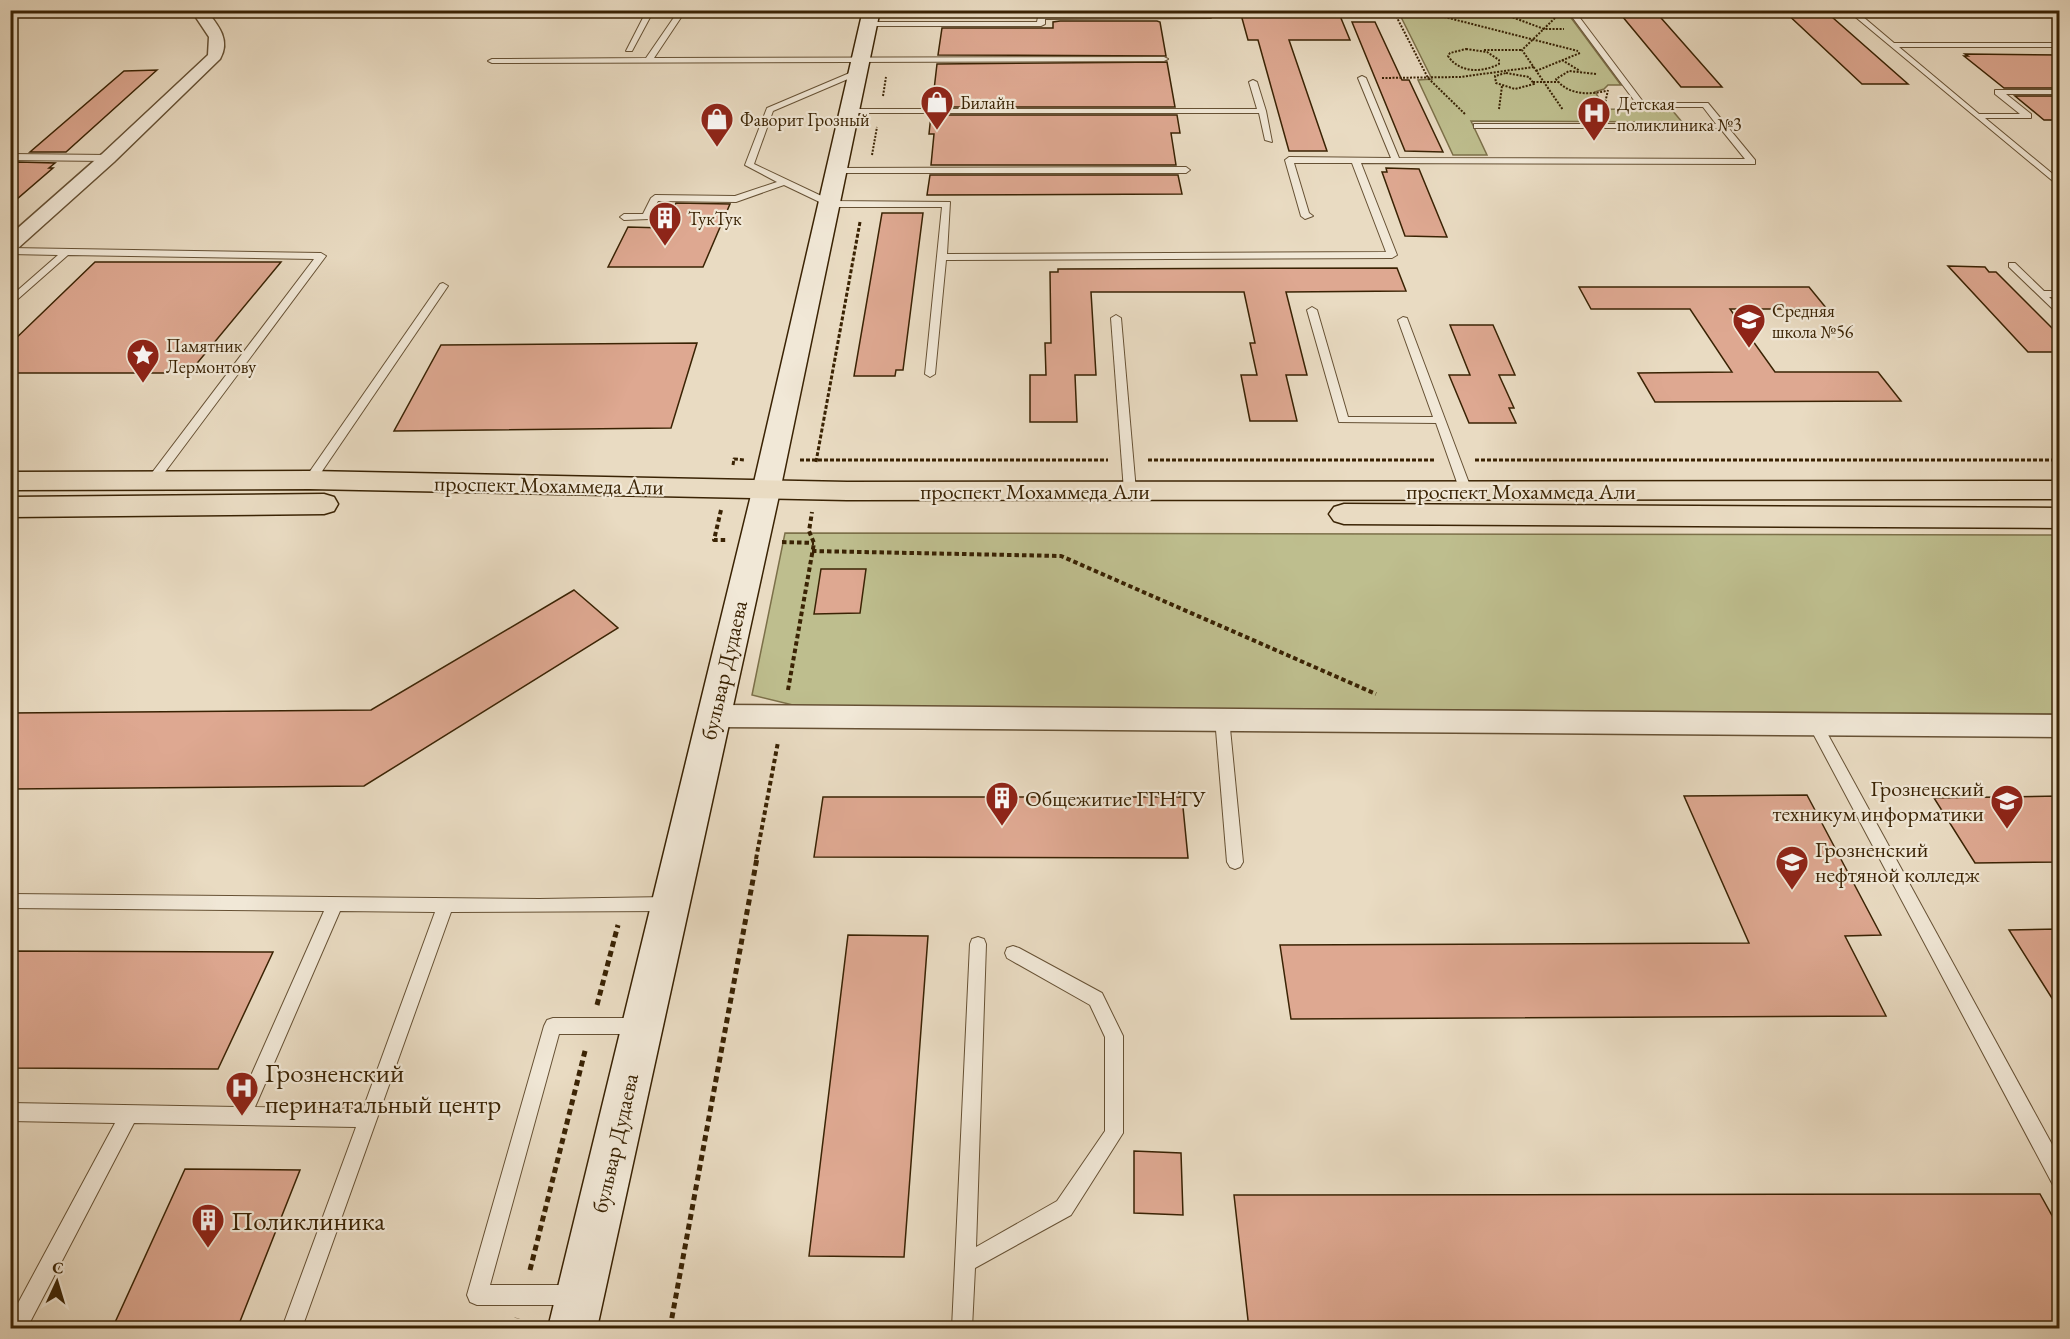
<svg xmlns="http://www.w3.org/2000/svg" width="2070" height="1339" font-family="'EB Garamond',serif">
<rect width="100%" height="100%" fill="#e9dbc2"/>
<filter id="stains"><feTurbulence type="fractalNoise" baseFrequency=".00333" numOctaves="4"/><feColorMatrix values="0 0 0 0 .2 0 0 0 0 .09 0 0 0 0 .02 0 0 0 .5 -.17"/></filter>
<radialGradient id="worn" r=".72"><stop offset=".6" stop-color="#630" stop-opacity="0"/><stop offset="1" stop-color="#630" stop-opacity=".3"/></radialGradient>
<!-- green -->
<g fill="#bebe8e" stroke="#7c7049" stroke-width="1.5">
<path d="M1398,11H1566L1621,85H1608L1604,89L1595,92L1606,109L1672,110L1682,122L1471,121L1487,155H1453L1418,80L1432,79Z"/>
<path d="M785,533L2059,535V714L797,706L752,695Z"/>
</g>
<!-- building -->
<g fill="#dea891" stroke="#3a2304" stroke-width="1.5">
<path d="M1617,10H1654L1722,87H1681Z"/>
<path d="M1783,10H1824L1908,84H1862Z"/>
<path d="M1240,11H1338L1350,40H1289L1327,151H1289L1258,40H1248Z"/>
<path d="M1060,21H1157L1160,22L1166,56L938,55L942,28H1053V22Z"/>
<path d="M1352,22H1375L1402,80H1409L1443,152L1405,151Z"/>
<path d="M1965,54L2060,55V88H2004L1964,56H1968Z"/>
<path d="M1167,62L1175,107H932L937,64Z"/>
<path d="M157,70L66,152H30L124,71Z"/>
<path d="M2015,96H2060V120H2044Z"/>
<path d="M931,115H1177L1180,133H1171L1176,165H931L934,134H929Z"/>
<path d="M18,162L55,163L49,168H53L10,205V169Z"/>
<path d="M1386,168L1419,169L1447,237L1405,236L1382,172H1387Z"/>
<path d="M930,175H1178L1182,194L927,195Z"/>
<path d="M676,203L730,204L703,267H608L628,227L664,228Z"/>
<path d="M882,213H923L903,370H896L895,376H854Z"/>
<path d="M95,262H281L189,373H10V344Z"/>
<path d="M1948,266L1985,267L1989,272H1996L2060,336V352H2028Z"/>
<path d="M1397,268L1406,291L1286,292L1307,375H1286L1297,421H1250L1241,375H1257L1250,343H1255L1244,292H1091L1096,375H1075L1077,422H1030V375H1046L1045,343H1051L1050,272H1058V269Z"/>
<path d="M1579,287H1809L1827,309H1730L1775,372H1878L1901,401L1655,402L1638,373L1732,372L1690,309H1591Z"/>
<path d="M1450,325H1493L1515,375H1499L1514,408H1509L1516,423H1469L1449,375H1470Z"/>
<path d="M697,343L671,428L394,431L441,345Z"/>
<path d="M821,569H866L860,613L814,614Z"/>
<path d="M574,590L618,628L364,786L10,789V713L371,710Z"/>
<path d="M1807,795L1881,935L1845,936L1886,1016L1291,1019L1280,945L1749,943L1684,796Z"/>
<path d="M2060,796V862L1975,863L1934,798Z"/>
<path d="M823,797H1182L1188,858L814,857Z"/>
<path d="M2060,929V1011L2009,930Z"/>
<path d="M848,935L928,936L904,1257L809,1256Z"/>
<path d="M10,951L273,952L218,1069L10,1068Z"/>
<path d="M1134,1151L1181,1153L1183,1215L1134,1213Z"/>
<path d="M185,1169L300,1170L237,1329H112Z"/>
<path d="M2040,1194L2060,1230V1329H1249L1234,1195Z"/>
</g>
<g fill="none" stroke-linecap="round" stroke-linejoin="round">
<!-- lane casing -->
<g stroke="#665134" stroke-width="2">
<g id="lane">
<path d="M647,10H654L632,51H626Z"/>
<path d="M679,10H686L654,58L1164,57L1168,59L1164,61L492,63L488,61L492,59L646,58Z"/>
<path d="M1205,10H1212L1211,18L1045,19V24L1041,26H870L866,24L870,22H1037L1038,17L1041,15H1205Z"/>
<path d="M1567,10H1574L1644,103H1708L1755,160V164L1361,163L1397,255L1392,258L946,260L935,374L930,377L925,374L942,207H830L784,185L736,202L658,201L649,219L624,220L620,217L624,214H643L651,198L655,195L735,196L777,182L745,165L767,108L859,69L863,71L862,73L773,111L754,164L832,201L950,202L947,254L1386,252L1352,163H1294L1309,213L1313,216L1305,219L1301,216L1285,160L1289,157L1391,158L1358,78L1362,76L1366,78L1399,158L1745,159L1720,128H1474V124H1716L1703,107H1639Z"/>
<path d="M1847,10H1855L1894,43H2060V47H1899L1979,114H2020L1995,94V90H2060V94H2006L2031,114V118H1985L2060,180V187Z"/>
<path d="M1253,80L1257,82L1266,111L1272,142L1265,140L1259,113H850L846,111L850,109H1257L1249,82Z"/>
<path d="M10,154L108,155L112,158L108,161L10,160Z"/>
<path d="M837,168L1186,167L1190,170L1186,173H834L833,171Z"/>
<path d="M10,248L321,253L326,256L156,484H148L146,481L148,478L314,259L68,255L10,306V297L58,255L10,254Z"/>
<path d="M2009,263H2015L2044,291H2060V297H2049L2060,307V316L2009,267Z"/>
<path d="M443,283L448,286L314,483H306L304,480L306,477L440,284Z"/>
<path d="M1312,307L1317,310L1348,417H1433L1398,320L1403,317L1407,318L1472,491L1470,494L1466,495L1460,491L1436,423L1339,422L1307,310Z"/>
<path d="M1116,315L1121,318L1136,491L1130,495L1124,491L1111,318Z"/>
<path d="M1222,713L1227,714L1229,718L1243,862L1240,867L1235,869L1230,867L1227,862L1215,718L1217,714Z"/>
<path d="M1815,718L1820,720L2060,1159V1187L2053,1185L1808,724L1810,720Z"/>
<path d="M10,894L539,899L668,897L674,899L676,904L674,909L668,911L451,912L302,1328H282L356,1127L134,1123L27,1328H10V1318L115,1123L10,1121V1103L237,1107L324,911L10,908ZM340,911L435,912L363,1109L255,1107Z"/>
<path d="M978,937L984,939L986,944L976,1247L1057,1201L1105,1131V1037L1090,1005L1007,958L1005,953L1007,948L1013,946L1019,948L1102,993L1123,1036V1133L1071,1215L975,1268L972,1328H952L970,944L972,939Z"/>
<path d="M553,1018H640L646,1020L649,1026L646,1032L640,1034H559L490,1285H573L580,1288L583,1295L580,1302L573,1305H477L470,1302L467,1295L544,1026L547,1020Z"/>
</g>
</g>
<!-- street casing -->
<g stroke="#665134" stroke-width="3">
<g id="street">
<path d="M191,10H206C218,25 231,40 220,59L114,162L17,249L10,250V235L102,154L208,55L209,37Z"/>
<path d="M714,705L2060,715V737L714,727L704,724L700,716L704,708Z"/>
</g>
</g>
<!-- secondary casing -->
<g stroke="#3a2304" stroke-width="3">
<path id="secondary" d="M863,10H880L780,491L597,1328H548L752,491Z"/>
</g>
<!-- primary casing -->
<g stroke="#3a2304" stroke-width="3">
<g id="primary">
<path d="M310,471L847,482L2060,481V499L847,500L310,489L10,490V472Z"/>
<path d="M324,494L334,497L338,504L334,511L324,514L10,517V497Z"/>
<path d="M1344,504L2060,508V528L1344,524L1334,521L1329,514L1334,507Z"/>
</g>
</g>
<!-- path-far3 -->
<g stroke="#3a2304" stroke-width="2" stroke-dasharray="2 1.5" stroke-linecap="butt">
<path d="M1393,10L1428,78L1466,115"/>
<path d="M1417,10L1578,51"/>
<path d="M1493,10L1544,29H1564"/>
<path d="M1555,18L1522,50L1563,110"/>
<path d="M1466,49L1487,52L1499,60V64C1482,73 1459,73 1448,56L1450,53Z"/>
<path d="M1484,50H1522"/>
<path d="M1562,60L1580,71"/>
<path d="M1536,71L1580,53"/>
<path d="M1506,73L1529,77L1534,84L1515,89L1496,83L1495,76Z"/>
<path d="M1596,74L1569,71L1556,79C1568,95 1588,95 1606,91"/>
<path d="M1382,78L1460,77L1534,67"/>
<path d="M1533,82H1558"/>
<path d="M883,96L886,77"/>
<path d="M1499,109L1502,86"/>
<path d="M1603,112L1608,90"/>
<path d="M872,155L877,127"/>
</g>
<!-- path-far2 -->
<g stroke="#3a2304" stroke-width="3" stroke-dasharray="4 2" stroke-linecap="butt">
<path d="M800,460H1108"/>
<path d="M1148,460H1435"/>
<path d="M1475,460H2060"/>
<path d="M816,462L860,222"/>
<path d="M733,465L734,459L745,460"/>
</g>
<!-- path-far1 -->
<g stroke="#3a2304" stroke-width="4" stroke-dasharray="4.5 3" stroke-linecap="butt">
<path d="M721,510L714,540H726"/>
<path d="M782,542L814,543"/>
<path d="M812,551L1061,556L1376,694"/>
<path d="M788,690L814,543L809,531L812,512"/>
<path d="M756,859L778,742"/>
</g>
<!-- path -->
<g stroke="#3a2304" stroke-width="5" stroke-dasharray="6 4" stroke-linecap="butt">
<path d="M597,1005L618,925"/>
<path d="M530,1270L586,1047"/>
<path d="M515,1328L517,1318"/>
<path d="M670,1328L757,858"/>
</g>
<!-- lane -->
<use href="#lane" fill="#f1e8d7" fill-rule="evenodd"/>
<!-- street -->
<use href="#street" fill="#f1e8d7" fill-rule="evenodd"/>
<!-- secondary -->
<use href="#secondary" fill="#f1e8d7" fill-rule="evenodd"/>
<!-- primary -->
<use href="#primary" fill="#e9dbc2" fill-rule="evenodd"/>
</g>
<!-- icons -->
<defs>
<g id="shop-pin" transform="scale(1.725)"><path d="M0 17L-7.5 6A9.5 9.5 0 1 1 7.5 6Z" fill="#8f2418" stroke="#f1e8d7"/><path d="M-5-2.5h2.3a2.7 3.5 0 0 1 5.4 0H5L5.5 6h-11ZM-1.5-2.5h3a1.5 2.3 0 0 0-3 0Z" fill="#fff"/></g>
<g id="hospital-pin" transform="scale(1.725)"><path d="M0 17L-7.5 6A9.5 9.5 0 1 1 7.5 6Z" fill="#8f2418" stroke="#f1e8d7"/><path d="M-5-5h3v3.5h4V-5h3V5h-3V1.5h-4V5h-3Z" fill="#fff"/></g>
<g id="building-pin" transform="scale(1.725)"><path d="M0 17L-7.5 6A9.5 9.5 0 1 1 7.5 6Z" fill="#8f2418" stroke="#f1e8d7"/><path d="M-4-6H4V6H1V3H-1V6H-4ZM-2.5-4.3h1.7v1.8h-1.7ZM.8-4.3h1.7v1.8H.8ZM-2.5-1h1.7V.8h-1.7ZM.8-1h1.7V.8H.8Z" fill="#fff"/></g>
<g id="school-pin" transform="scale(1.725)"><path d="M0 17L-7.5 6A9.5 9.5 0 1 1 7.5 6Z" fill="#8f2418" stroke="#f1e8d7"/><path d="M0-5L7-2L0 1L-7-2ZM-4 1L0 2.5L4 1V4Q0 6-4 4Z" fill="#fff"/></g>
<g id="sight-pin" transform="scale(1.725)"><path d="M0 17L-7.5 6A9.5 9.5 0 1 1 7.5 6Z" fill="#8f2418" stroke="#f1e8d7"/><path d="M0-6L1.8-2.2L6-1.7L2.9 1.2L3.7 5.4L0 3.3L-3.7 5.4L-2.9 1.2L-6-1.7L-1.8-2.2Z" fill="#fff"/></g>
<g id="university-pin" transform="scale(1.725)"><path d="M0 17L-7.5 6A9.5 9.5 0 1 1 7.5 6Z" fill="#8f2418" stroke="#f1e8d7"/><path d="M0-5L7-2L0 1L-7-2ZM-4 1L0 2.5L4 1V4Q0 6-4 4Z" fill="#fff"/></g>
</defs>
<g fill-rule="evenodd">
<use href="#shop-pin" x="937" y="102"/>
<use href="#hospital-pin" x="1594" y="113"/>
<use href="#shop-pin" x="717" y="119"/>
<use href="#building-pin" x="665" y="218"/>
<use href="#school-pin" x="1749" y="320"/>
<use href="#sight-pin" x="143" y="355"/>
<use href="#building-pin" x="1002" y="798"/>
<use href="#university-pin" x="2007" y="801"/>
<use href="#university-pin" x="1792" y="862"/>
<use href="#hospital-pin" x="242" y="1088"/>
<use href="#building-pin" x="208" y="1220"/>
</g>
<g text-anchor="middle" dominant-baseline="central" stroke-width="4.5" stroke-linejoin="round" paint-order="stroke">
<!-- far-poi labels -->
<g font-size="18" fill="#3a2304" stroke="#f1e8d7" text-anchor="start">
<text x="960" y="102">Билайн</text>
<text x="1617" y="103">Детская<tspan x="1617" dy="21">поликлиника №3</tspan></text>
<text x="740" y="119">Фаворит Грозный</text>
<text x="688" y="218">ТукТук</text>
<text x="1772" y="310">Средняя<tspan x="1772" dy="21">школа №56</tspan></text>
<text x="166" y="345">Памятник<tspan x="166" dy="21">Лермонтову</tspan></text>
</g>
<!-- street labels -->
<g font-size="22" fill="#3a2304" stroke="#f1e8d7">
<text transform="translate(549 485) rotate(1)">проспект Мохаммеда Али</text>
<text x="1035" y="491">проспект Мохаммеда Али</text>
<text x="1521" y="491">проспект Мохаммеда Али</text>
<text transform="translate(724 670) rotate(-77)">бульвар Дудаева</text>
<text transform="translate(615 1143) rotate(-77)">бульвар Дудаева</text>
</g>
<!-- poi labels -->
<g font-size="22" fill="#3a2304" stroke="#f1e8d7" text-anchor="start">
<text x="1984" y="788" text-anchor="end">Грозненский<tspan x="1984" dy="25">техникум информатики</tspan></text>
<text x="1025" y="798">Общежитие ГГНТУ</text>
<text x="1815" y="849">Грозненский<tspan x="1815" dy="25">нефтяной колледж</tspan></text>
</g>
<!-- near-poi labels -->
<g font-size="27" fill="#3a2304" stroke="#f1e8d7" text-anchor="start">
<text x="265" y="1072">Грозненский<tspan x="265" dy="31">перинатальный центр</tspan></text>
<text x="231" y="1220">Поликлиника</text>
</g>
</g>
<!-- margin -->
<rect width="2070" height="1339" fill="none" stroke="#e9dbc2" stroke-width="36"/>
<rect x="12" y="12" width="2046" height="1315" fill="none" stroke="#3a2304" stroke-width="3"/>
<rect x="18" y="18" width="2034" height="1303" fill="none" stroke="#3a2304" stroke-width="1.5"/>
<!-- north arrow -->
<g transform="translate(57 1282) rotate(4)" stroke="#f1e8d7" stroke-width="4.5" paint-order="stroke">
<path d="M0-4.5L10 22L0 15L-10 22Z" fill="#3a2304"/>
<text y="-9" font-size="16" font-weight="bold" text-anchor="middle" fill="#3a2304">С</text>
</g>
<rect width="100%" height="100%" filter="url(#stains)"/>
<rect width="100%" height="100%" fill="url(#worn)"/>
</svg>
